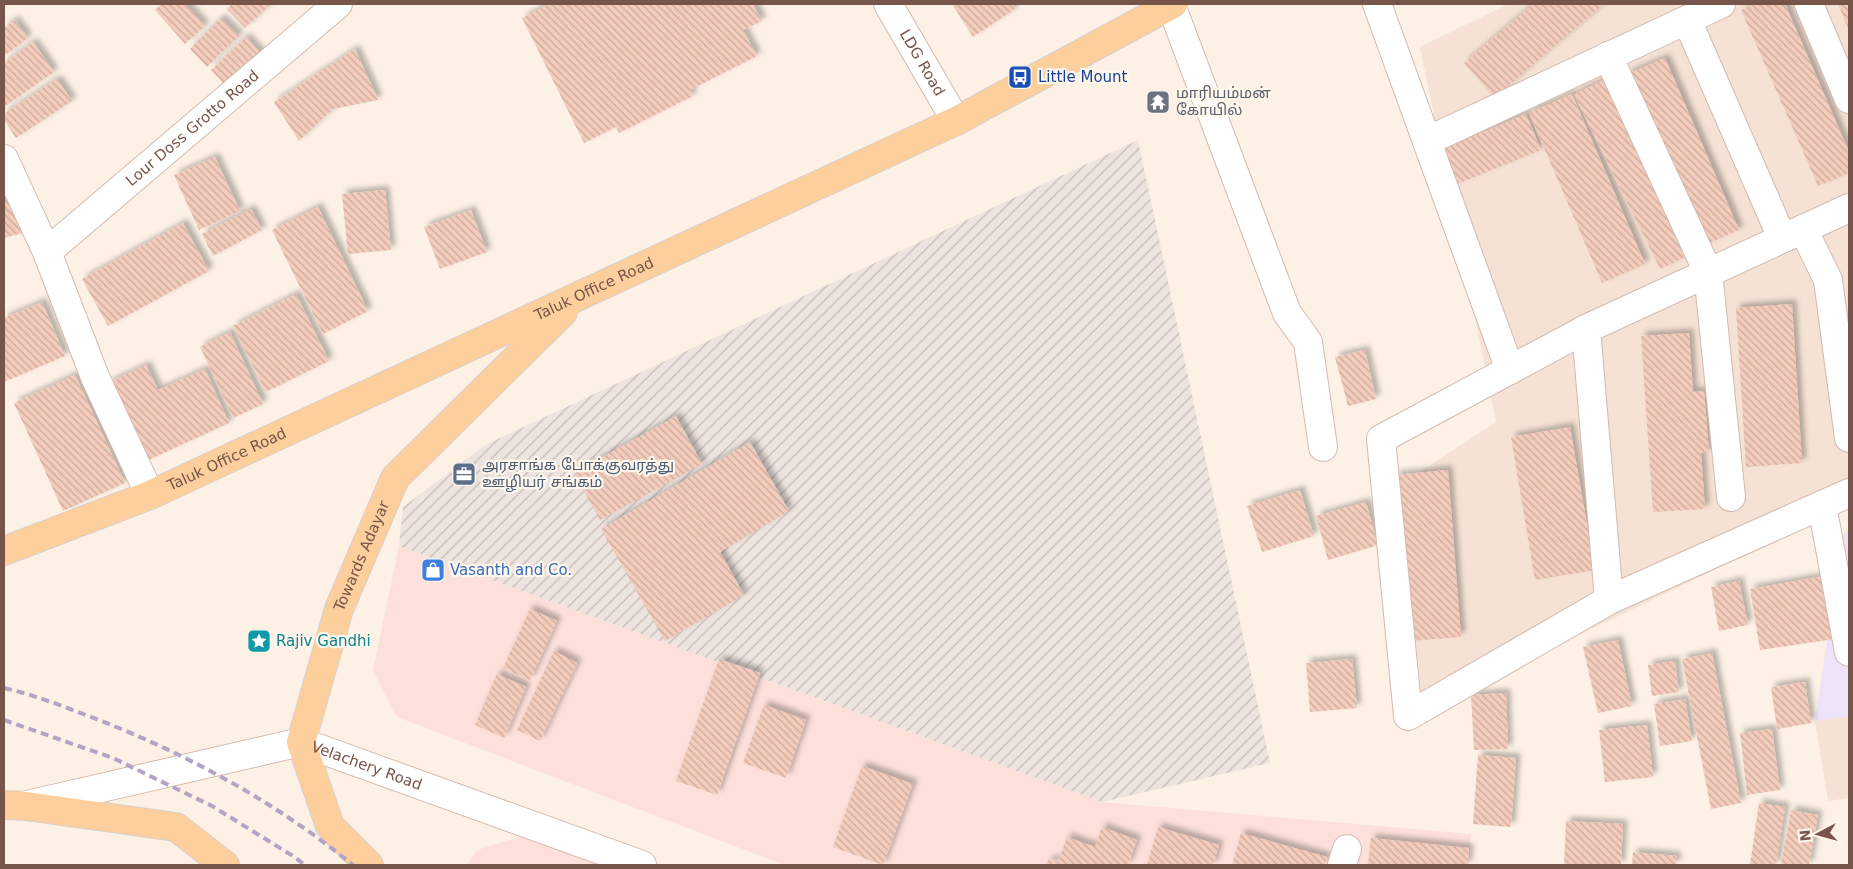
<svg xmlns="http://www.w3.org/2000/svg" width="1853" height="869" font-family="'DejaVu Sans','Noto Sans Tamil',sans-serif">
<defs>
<pattern id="industrial-furrows" width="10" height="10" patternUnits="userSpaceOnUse" patternTransform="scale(1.25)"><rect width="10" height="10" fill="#ede4df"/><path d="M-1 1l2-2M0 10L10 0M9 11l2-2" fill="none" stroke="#c5bcb7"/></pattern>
<pattern id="building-back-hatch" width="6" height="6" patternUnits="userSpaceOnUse" patternTransform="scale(1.25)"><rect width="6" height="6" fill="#f3ccbc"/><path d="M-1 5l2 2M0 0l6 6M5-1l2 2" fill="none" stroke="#caa89b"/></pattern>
<filter id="shadow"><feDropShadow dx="4.5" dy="-4.5" stdDeviation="2.5" flood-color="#0004"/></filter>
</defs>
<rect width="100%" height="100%" fill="#fdf1e5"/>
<!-- residential -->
<g fill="#f5e2d4">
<path d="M1508,4H1849V505L1423,710L1400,485L1496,422L1420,47Z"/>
<path d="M1849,716V798L1828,801L1815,721Z"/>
</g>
<!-- commercial -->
<g fill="#fde0d9">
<path d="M399,546L1102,802L1471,834L1469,865H784L397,717L373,671Z"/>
<path d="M529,834L606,865H467L477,850Z"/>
</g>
<!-- industrial -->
<path fill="url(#industrial-furrows)" d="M1138,140L1270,763L1102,802L399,546L403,507L487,444Z"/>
<!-- education -->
<path fill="#eee2f9" d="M1849,530V716L1815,721L1843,534Z"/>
<!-- building -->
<g fill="url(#building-back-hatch)" filter="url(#shadow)">
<path d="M162,4H185L205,26L185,44L155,10Z"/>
<path d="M232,4H271L245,28L227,9Z"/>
<path d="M550,4H753L762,21L743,30L757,56L690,90L693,96L619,133L616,127L584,143L522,18Z"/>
<path d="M952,4H1012L1015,9L973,37Z"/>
<path d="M1533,4H1604L1494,98L1464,63Z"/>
<path d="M1754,4H1785L1849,152V173L1818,186L1741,10Z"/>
<path d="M1838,4H1849V31Z"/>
<path d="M221,18L239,36L207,67L190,49Z"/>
<path d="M15,20L28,38L4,56V28Z"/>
<path d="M246,37L264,57L229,90L211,70Z"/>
<path d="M33,42L54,72L4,107V63Z"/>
<path d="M355,49L378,100L333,109L299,141L274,102Z"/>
<path d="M1665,58L1739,230L1700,247L1627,74Z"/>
<path d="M1607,78L1692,254L1660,269L1574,95Z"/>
<path d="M57,79L72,101L16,138L4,120V114Z"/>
<path d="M1572,94L1645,264L1602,283L1529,113Z"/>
<path d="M1526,114L1541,150L1455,185L1441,150Z"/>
<path d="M215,157L240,211L199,230L174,175Z"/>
<path d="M4,167L22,233L4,238Z"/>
<path d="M385,190L391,250L348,254L342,194Z"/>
<path d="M318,207L368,311L323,334L272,230Z"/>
<path d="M251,209L262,230L213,256L202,234Z"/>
<path d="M471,210L487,252L440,269L424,227Z"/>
<path d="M183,223L209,271L108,326L82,279Z"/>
<path d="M296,294L329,361L266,392L233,326Z"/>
<path d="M42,302L65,356L4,382V318Z"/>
<path d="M1792,304L1802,463L1746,467L1736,308Z"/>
<path d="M230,332L263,404L233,418L200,347Z"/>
<path d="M1689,333L1693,392L1704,391L1709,453H1701L1705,509L1653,512L1641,336Z"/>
<path d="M1365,350L1376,399L1348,406L1335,357Z"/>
<path d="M146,365L158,390L205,369L229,423L144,462L108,383Z"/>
<path d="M75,375L125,483L63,511L14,403Z"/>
<path d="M676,416L702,464L600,520L574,473Z"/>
<path d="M1570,427L1595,570L1535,580L1511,437Z"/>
<path d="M750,442L789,511L720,552L744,595L665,641L601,529Z"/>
<path d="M1448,470L1461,637L1409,641L1395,475Z"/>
<path d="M1300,490L1314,536L1262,552L1247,506Z"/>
<path d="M1366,502L1378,545L1328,560L1316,516Z"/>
<path d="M1824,576L1834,639L1760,650L1750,589Z"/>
<path d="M1739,581L1748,625L1719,631L1711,587Z"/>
<path d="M530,609L557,621L530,680L503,668Z"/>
<path d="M1618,640L1632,706L1598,713L1583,647Z"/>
<path d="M554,651L577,663L540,741L517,730Z"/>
<path d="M1712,653L1741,803L1711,809L1682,659Z"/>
<path d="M719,659L760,673L717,795L676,781Z"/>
<path d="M1352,659L1357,708L1310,712L1306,663Z"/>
<path d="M1675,661L1679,692L1652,696L1648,665Z"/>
<path d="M497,674L526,687L504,738L475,725Z"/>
<path d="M1805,682L1811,723L1777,729L1771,687Z"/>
<path d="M1506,693L1508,749L1474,750L1471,695Z"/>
<path d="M1685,699L1692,741L1660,746L1654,704Z"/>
<path d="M764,705L806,720L786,778L743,763Z"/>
<path d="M1647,725L1653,777L1605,782L1599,730Z"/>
<path d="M1772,729L1780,790L1747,795L1740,733Z"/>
<path d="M1478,755L1516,758L1511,827L1473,824Z"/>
<path d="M862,766L913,784L883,865L833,847Z"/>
<path d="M1759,803L1785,807L1776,865H1750Z"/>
<path d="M1791,810L1818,815L1809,865H1781Z"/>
<path d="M1566,821L1623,824L1621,865H1564Z"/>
<path d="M1102,827L1137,840L1128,865H1046L1049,859L1058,862L1067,837L1095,847Z"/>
<path d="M1158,827L1219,845L1213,865H1147Z"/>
<path d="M1241,833L1327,857L1325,865H1232Z"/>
<path d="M1371,838L1469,848L1468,865H1368Z"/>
<path d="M1633,852L1677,856L1676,865H1632Z"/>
</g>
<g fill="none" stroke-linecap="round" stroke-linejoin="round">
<!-- street casing -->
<g stroke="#d1baae" stroke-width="30">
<g id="street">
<path id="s1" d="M888,4L956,121"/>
<path d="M1377,4L1510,370"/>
<path d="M1809,4L1849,99"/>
<path d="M1171,5L1287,313L1308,342L1323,447"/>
<path d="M1687,20L1782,238"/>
<path d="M1608,56L1708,272L1731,497"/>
<path d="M1427,141L1721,4"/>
<path d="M4,159L47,252L95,377L150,495"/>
<path d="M1849,208L1586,329L1381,439L1408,716L1609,600L1849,493"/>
<path d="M1803,229L1828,280L1849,438"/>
<path id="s2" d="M47,252L338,4"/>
<path d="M1586,329L1609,600"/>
<path d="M1822,505L1849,652"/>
<path d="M1342,865L1347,849"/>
</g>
</g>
<!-- secondary casing -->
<g stroke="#d4b9ab" stroke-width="30">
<g id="secondary">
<path id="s3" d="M27,805L301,742L642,865"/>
</g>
</g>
<!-- primary casing -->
<g stroke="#d9cfcc" stroke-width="30">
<g id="primary">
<path id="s4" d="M4,551L150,495L956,121L1173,4"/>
<path d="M4,805L26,806L176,827L225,865"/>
<path id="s5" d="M369,865L330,826L301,742L339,609L395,478L563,312"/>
</g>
</g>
<!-- street -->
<use href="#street" stroke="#fff" stroke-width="28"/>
<!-- secondary -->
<use href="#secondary" stroke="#fff" stroke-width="28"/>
<!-- primary -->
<use href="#primary" stroke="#fccf9d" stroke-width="28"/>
<!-- rail -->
<g stroke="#b3a3c7" stroke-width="4" stroke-dasharray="8 5" stroke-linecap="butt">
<path d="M4,688C31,694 57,704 83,714C180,750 273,800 353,865"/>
<path d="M4,720L113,758L212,806L293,856L305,865"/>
</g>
</g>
<!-- icons -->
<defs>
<g id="bus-square" transform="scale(1.25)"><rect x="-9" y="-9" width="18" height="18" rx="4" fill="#1a4fb4" stroke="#fff6ec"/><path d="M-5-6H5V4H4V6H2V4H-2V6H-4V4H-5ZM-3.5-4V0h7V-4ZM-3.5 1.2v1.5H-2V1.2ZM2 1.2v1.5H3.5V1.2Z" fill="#fff"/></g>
<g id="temple-square" transform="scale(1.25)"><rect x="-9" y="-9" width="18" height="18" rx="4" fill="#6b7280" stroke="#fff6ec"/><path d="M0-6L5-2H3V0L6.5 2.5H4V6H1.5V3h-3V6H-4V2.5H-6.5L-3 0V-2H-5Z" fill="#fff"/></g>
<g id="office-square" transform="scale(1.25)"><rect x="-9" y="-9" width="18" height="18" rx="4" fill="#5c6f8a" stroke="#fff6ec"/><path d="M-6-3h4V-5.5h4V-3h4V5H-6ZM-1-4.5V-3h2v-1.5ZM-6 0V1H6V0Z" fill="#fff"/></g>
<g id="shop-square" transform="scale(1.25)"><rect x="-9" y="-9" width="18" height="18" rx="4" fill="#3f7fe0" stroke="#fff6ec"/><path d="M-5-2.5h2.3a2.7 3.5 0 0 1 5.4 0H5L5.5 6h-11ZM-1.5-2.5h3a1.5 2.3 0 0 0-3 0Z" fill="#fff"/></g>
<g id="sight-square" transform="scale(1.25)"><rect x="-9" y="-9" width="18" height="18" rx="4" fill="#0f9aa8" stroke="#fff6ec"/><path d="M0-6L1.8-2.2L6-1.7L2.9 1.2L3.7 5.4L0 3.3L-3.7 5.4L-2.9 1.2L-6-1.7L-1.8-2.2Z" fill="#fff"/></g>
</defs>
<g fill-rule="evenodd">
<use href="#bus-square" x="1020" y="77"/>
<use href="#temple-square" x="1158" y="102"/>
<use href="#office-square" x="464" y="474"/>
<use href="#shop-square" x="433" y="570"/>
<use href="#sight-square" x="259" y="641"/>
</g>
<g text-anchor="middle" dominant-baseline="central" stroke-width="4.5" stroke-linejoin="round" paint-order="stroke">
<!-- street labels -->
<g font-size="15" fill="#77554a" stroke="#fff6ec">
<text stroke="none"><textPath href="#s1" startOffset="68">LDG Road</textPath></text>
<text stroke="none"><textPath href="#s2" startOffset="191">Lour Doss Grotto Road</textPath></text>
<text stroke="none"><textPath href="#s4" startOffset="646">Taluk Office Road</textPath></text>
<text stroke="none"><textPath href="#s4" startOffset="241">Taluk Office Road</textPath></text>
<text stroke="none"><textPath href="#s5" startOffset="340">Towards Adayar</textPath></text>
<text stroke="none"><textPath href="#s3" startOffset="351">Velachery Road</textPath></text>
</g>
<!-- transit labels -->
<g font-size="15" fill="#164399" stroke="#fff6ec" text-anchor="start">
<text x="1038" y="77">Little Mount</text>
</g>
<!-- worship labels -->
<g font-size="15" fill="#5b616d" stroke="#fff6ec" text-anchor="start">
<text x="1176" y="93">மாரியம்மன்<tspan x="1176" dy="17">கோயில்</tspan></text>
</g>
<!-- service labels -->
<g font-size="15" fill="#4e5e75" stroke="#fff6ec" text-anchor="start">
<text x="482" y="465">அரசாங்க போக்குவரத்து<tspan x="482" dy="17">ஊழியர் சங்கம்</tspan></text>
</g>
<!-- shop labels -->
<g font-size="15" fill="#366cbe" stroke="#fff6ec" text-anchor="start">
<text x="450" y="570">Vasanth and Co.</text>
</g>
<!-- culture labels -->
<g font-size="15" fill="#0d838f" stroke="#fff6ec" text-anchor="start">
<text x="276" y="641">Rajiv Gandhi</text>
</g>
</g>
<!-- border -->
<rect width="1853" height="869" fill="none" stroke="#77554a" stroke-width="10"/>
<!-- north arrow -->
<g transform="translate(1818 834) rotate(264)" stroke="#fff6ec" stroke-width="4" paint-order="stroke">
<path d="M0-4L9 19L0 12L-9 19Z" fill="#77554a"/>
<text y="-8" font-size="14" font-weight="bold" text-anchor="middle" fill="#77554a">N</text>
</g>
</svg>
